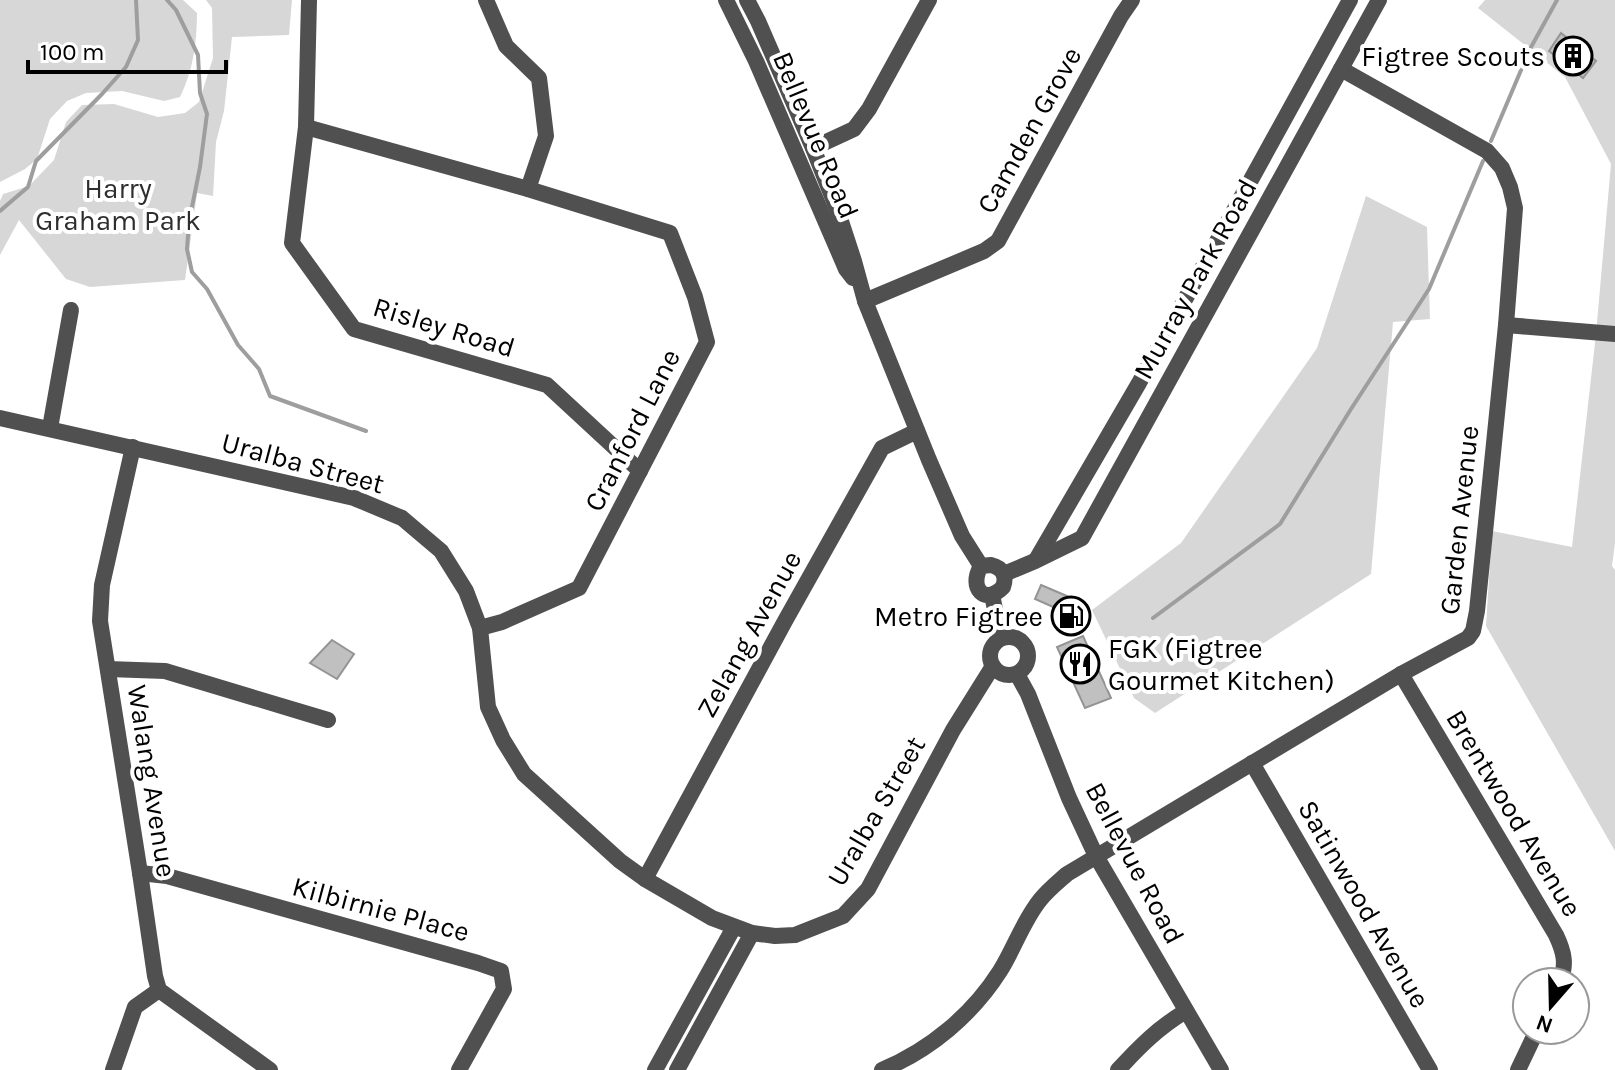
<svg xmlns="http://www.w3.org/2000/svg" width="1615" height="1070" font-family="Karla,sans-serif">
<rect width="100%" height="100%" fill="#fff"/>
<!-- green -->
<g fill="#d7d7d7">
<path d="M0,0H183L197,13C197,42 193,71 180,97L164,101L122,91L86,93L67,101L50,119L37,159L25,169L0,182Z"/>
<path d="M206,0H292L289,35L232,37L224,111L216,142L213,196L197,193L185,280L90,287L66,279L19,220L0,255V201L3,194L29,186L54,160L66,122L82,105L114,104L158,117L185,113L199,102L213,58L212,8Z"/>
<path d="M1485,0H1615V543L1612,566L1615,570V851L1486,626L1492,531L1572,547L1596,334L1611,164L1565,77L1478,8Z"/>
<path d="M1366,196L1427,227L1430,319L1393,322L1371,574L1155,713L1134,698L1092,610L1181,543L1317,348Z"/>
</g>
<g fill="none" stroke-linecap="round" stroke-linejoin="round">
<!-- stream -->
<g stroke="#9e9e9e" stroke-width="4">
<path d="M167,0L176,10L198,55L200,93L207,114L200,167L189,222L187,249L192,272L207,289L238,345L259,369L270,396L366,431"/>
<path d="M1491,141L1530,49L1557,0"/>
<path d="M0,211L28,187L36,161L102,94L126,67L138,40L136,0"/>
<path d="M1153,618L1280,524L1351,409L1429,289L1483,161"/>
</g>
</g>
<!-- building -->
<g fill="#c0c0c0" stroke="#949494" stroke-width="2">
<path d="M1561,33L1596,61L1583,78L1549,51Z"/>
<path d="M1041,585L1074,599L1053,607L1035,599Z"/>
<path d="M1083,636L1111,698L1085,708L1057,647Z"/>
<path d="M332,640L354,654L337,679L310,663Z"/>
</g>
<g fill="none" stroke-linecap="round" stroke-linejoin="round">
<!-- minor -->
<g stroke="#505050" stroke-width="16">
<path d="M309,0L306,127L292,243L354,329L547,385L640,471"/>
<path d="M486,0L506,46L539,78L546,136L528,189"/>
<path d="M306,127L528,189L670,233L695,297L707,342L579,588L502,622L480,628"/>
<path d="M813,148L854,129L869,109L929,0"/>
<path d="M865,301L984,251L998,241L1121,16L1132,0"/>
<path d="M1506,325L1615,334"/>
<path d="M50,428L71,310"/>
<path d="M133,447L102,585L100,621L140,873L155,976L159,990L270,1070"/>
<path d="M108,669L165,671L328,720"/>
<path d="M1401,674L1556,935C1564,952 1567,964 1560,982"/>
<path d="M1252,763L1430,1070"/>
<path d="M140,873L167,876L478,963L501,971L504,989L459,1070"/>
<path d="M645,879L785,621L882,448L917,431"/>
<path d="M113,1070L135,1007L159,990"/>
<path d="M882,1070C930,1050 972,1015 1000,971C1014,949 1023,921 1040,900C1048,890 1058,882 1067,874L1401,674L1468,638L1473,631L1477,611L1506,325L1515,208L1510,187L1502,168L1487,151L1341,69"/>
<path d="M1118,1070C1140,1046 1158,1028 1186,1011"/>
<path d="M1518,1070L1537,1030"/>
</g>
<!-- tertiary -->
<g stroke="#505050" stroke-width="16">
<path d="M726,0L756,61L846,269L853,278"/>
<path d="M747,0L758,21L813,148L837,209L854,261L865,301L929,460L962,536L981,566"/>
<path d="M0,418L354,498L402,518L441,551L466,591L480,628L488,707L503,740L524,774L620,861L645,879L712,918L752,933L775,936L795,935L843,916L868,889L953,730L993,666"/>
<path d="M1036,560L1139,383L1350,0"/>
<path d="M991,565C1003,568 1007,576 1003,587C985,606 968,588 981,566Z"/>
<path d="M1004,574L1035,561L1082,538L1379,0"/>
<path d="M992,595L1001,638"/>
<circle cx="1009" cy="656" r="19"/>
<path d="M1017,674L1028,694L1069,798L1096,856L1221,1070"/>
<path d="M655,1070L734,927"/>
<path d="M677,1070L752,933"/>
</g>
</g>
<!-- icons -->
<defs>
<g id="building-ring" transform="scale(2)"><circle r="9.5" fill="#fff" stroke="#000" stroke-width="1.5"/><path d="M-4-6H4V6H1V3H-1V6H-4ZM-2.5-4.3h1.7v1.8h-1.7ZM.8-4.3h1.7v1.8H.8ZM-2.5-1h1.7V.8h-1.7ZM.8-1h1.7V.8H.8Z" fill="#000"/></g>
<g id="fuel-ring" transform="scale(2)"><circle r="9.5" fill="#fff" stroke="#000" stroke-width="1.5"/><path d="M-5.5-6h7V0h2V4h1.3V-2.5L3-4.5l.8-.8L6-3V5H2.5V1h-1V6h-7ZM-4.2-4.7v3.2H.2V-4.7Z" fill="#000"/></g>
<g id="restaurant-ring" transform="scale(2)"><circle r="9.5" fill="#fff" stroke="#000" stroke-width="1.5"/><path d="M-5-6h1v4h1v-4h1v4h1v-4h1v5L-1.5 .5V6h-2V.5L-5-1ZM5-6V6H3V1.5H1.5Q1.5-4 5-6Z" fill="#000"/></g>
</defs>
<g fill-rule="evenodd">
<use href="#building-ring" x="1573" y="56"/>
<use href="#fuel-ring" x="1071" y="616"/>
<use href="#restaurant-ring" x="1080" y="664"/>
</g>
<g text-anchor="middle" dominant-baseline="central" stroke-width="8" stroke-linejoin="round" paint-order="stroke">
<!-- poi labels -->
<g font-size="28" fill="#000" stroke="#fff" text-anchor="end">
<text x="1545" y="56">Figtree Scouts</text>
<text x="1043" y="616">Metro Figtree</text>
<text x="1108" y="648" text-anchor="start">FGK (Figtree<tspan x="1108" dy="32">Gourmet Kitchen)</tspan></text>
</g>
<!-- street labels -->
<g font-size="28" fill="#000" stroke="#fff">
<text transform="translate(1029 130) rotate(-61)">Camden Grove</text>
<text transform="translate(816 135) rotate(67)">Bellevue Road</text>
<text transform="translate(1195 279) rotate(-61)">Murray Park Road</text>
<text transform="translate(444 327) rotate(17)">Risley Road</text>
<text transform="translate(632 430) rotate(-63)">Cranford Lane</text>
<text transform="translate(303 463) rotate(15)">Uralba Street</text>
<text transform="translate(1459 520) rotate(-84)">Garden Avenue</text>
<text transform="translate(749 634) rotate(-61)">Zelang Avenue</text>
<text transform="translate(152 781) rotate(81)">Walang Avenue</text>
<text transform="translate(876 811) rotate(-60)">Uralba Street</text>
<text transform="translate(1514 813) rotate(59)">Brentwood Avenue</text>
<text transform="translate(1135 863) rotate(62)">Bellevue Road</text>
<text transform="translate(1364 904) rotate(60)">Satinwood Avenue</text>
<text transform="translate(381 909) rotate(15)">Kilbirnie Place</text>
</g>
<!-- park labels -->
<g font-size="28" fill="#2e2e2e" stroke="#fff">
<text x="118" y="188">Harry<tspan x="118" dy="32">Graham Park</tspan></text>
</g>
</g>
<!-- north arrow -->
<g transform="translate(1551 1006) rotate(200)"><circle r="38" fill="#ffffff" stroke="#999999" stroke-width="2"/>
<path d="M0-6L14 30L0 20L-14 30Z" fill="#000000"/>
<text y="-12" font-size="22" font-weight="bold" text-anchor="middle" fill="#000000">N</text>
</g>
<!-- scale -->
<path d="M28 60v12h198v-12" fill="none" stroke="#000000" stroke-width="4"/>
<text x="40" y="60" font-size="24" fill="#000000" stroke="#ffffff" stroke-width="6" paint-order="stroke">100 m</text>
</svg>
